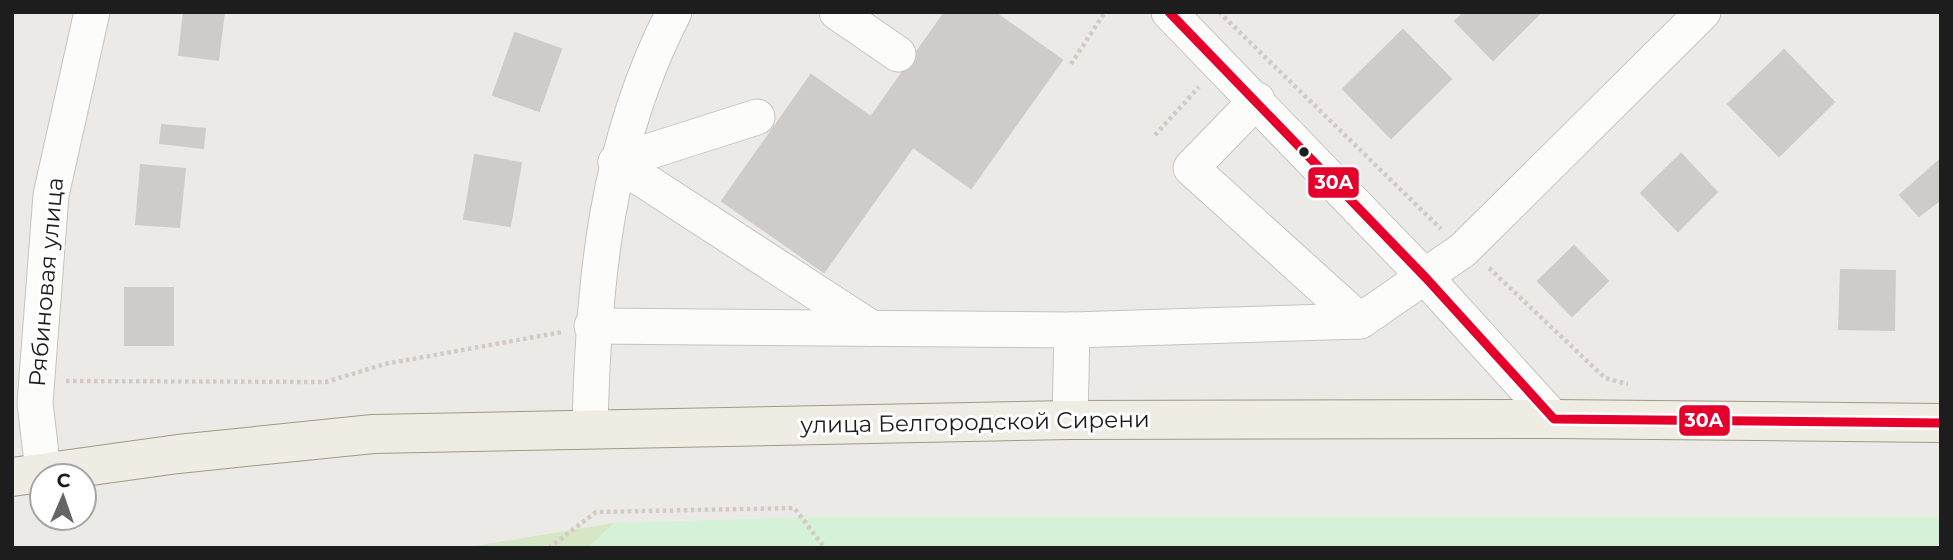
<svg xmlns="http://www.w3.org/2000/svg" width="1953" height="560" font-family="Montserrat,sans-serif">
<rect width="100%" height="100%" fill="#eceae6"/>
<!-- grass -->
<path fill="#d6e7c6" d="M614,523L588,548H462Z"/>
<!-- park -->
<path fill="#d5f1d7" d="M809,517H1941V548H588L614,523Z"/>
<!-- building -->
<g fill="#ceccc9" stroke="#cfccc8" stroke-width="2">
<path d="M184,12H224L218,60L179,55Z"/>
<path d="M945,12H994L1062,60L971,188L913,147L824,272L722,201L811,75L871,117Z"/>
<path d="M1465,12H1541L1493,60L1455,21Z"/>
<path d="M1403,30L1451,79L1391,138L1343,89Z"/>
<path d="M515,33L561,49L539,111L493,95Z"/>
<path d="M1784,50L1834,102L1779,156L1728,104Z"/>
<path d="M162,125L205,129L203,148L160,143Z"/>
<path d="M1681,154L1717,192L1678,231L1641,193Z"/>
<path d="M475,155L521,163L510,226L464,219Z"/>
<path d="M1941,159V199L1919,216L1900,195Z"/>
<path d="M141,165L185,169L179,227L136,224Z"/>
<path d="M1574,246L1608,281L1572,316L1538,281Z"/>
<path d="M1841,270L1895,271L1894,330L1839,329Z"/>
<rect x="125" y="288" width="48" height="57"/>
</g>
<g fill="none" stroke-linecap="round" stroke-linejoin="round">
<!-- minor casing -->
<g stroke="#c4c4c2" stroke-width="37">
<g id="minor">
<path d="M837,12L898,54"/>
<path d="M1169,12L1426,278L1554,419"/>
<path d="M1257,100L1191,168L1360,321"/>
<path d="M616,162L871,328"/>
<path d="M616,162L757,117"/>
<path d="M592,326L1072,330L1360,321L1463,250L1703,12"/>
<path d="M1070,420L1072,330"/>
<path d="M590,429C593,283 606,144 674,12"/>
<path d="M43,471L35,403L51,195L92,12"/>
</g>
</g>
<!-- major casing -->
<g stroke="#a19984" stroke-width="40">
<path id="major" d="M12,477L178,454L373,434L1070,420L1554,419L1941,423"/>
</g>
<!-- path -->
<g stroke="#d5c9c6" stroke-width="4.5" stroke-dasharray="3.5 3.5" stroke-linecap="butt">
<path d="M1219,12L1441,229"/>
<path d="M1071,64L1105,12"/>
<path d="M1155,135L1199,87"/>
<path d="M1489,268L1605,378L1628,384"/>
<path d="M66,381L326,382L385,364L562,332"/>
<path d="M549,548L596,512L794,508L825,548"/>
</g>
<!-- minor -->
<use href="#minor" stroke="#fcfcfb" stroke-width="35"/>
<!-- major -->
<use href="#major" stroke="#efece4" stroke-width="38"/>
<!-- bus-1 casing -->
<g stroke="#fff" stroke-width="14">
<path id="bus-1" d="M1169,12L1426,278L1554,419L1941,423"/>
</g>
<!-- bus-1 -->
<use href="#bus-1" stroke="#e4002b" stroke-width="9"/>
</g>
<!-- markers -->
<circle fill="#1d1d1d" stroke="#fff" stroke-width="2.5" cx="1304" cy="152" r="6"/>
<g text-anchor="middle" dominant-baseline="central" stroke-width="6" stroke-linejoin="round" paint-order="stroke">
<!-- street labels -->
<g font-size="23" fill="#1d1d1d" stroke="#fff">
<text transform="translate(46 282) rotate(-85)">Рябиновая улица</text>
<text transform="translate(975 422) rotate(-1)">улица Белгородской Сирени</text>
</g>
</g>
<g stroke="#fff" stroke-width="2.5">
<rect x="1307" y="166" width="53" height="33" rx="7" fill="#e4002b"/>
<rect x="1678" y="404" width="53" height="33" rx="7" fill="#e4002b"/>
</g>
<g font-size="19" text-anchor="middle" font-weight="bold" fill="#fff">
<text x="1334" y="189">30А</text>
<text x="1704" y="427">30А</text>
</g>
<!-- border -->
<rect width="1953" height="560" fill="none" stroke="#1d1d1d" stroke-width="28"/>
<!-- north arrow -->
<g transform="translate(63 497) rotate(2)"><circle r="33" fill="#ffffff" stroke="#a5a5a5" stroke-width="2"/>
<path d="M0-5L12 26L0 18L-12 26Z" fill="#656563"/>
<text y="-10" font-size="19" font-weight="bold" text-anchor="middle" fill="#1d1d1d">С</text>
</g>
</svg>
